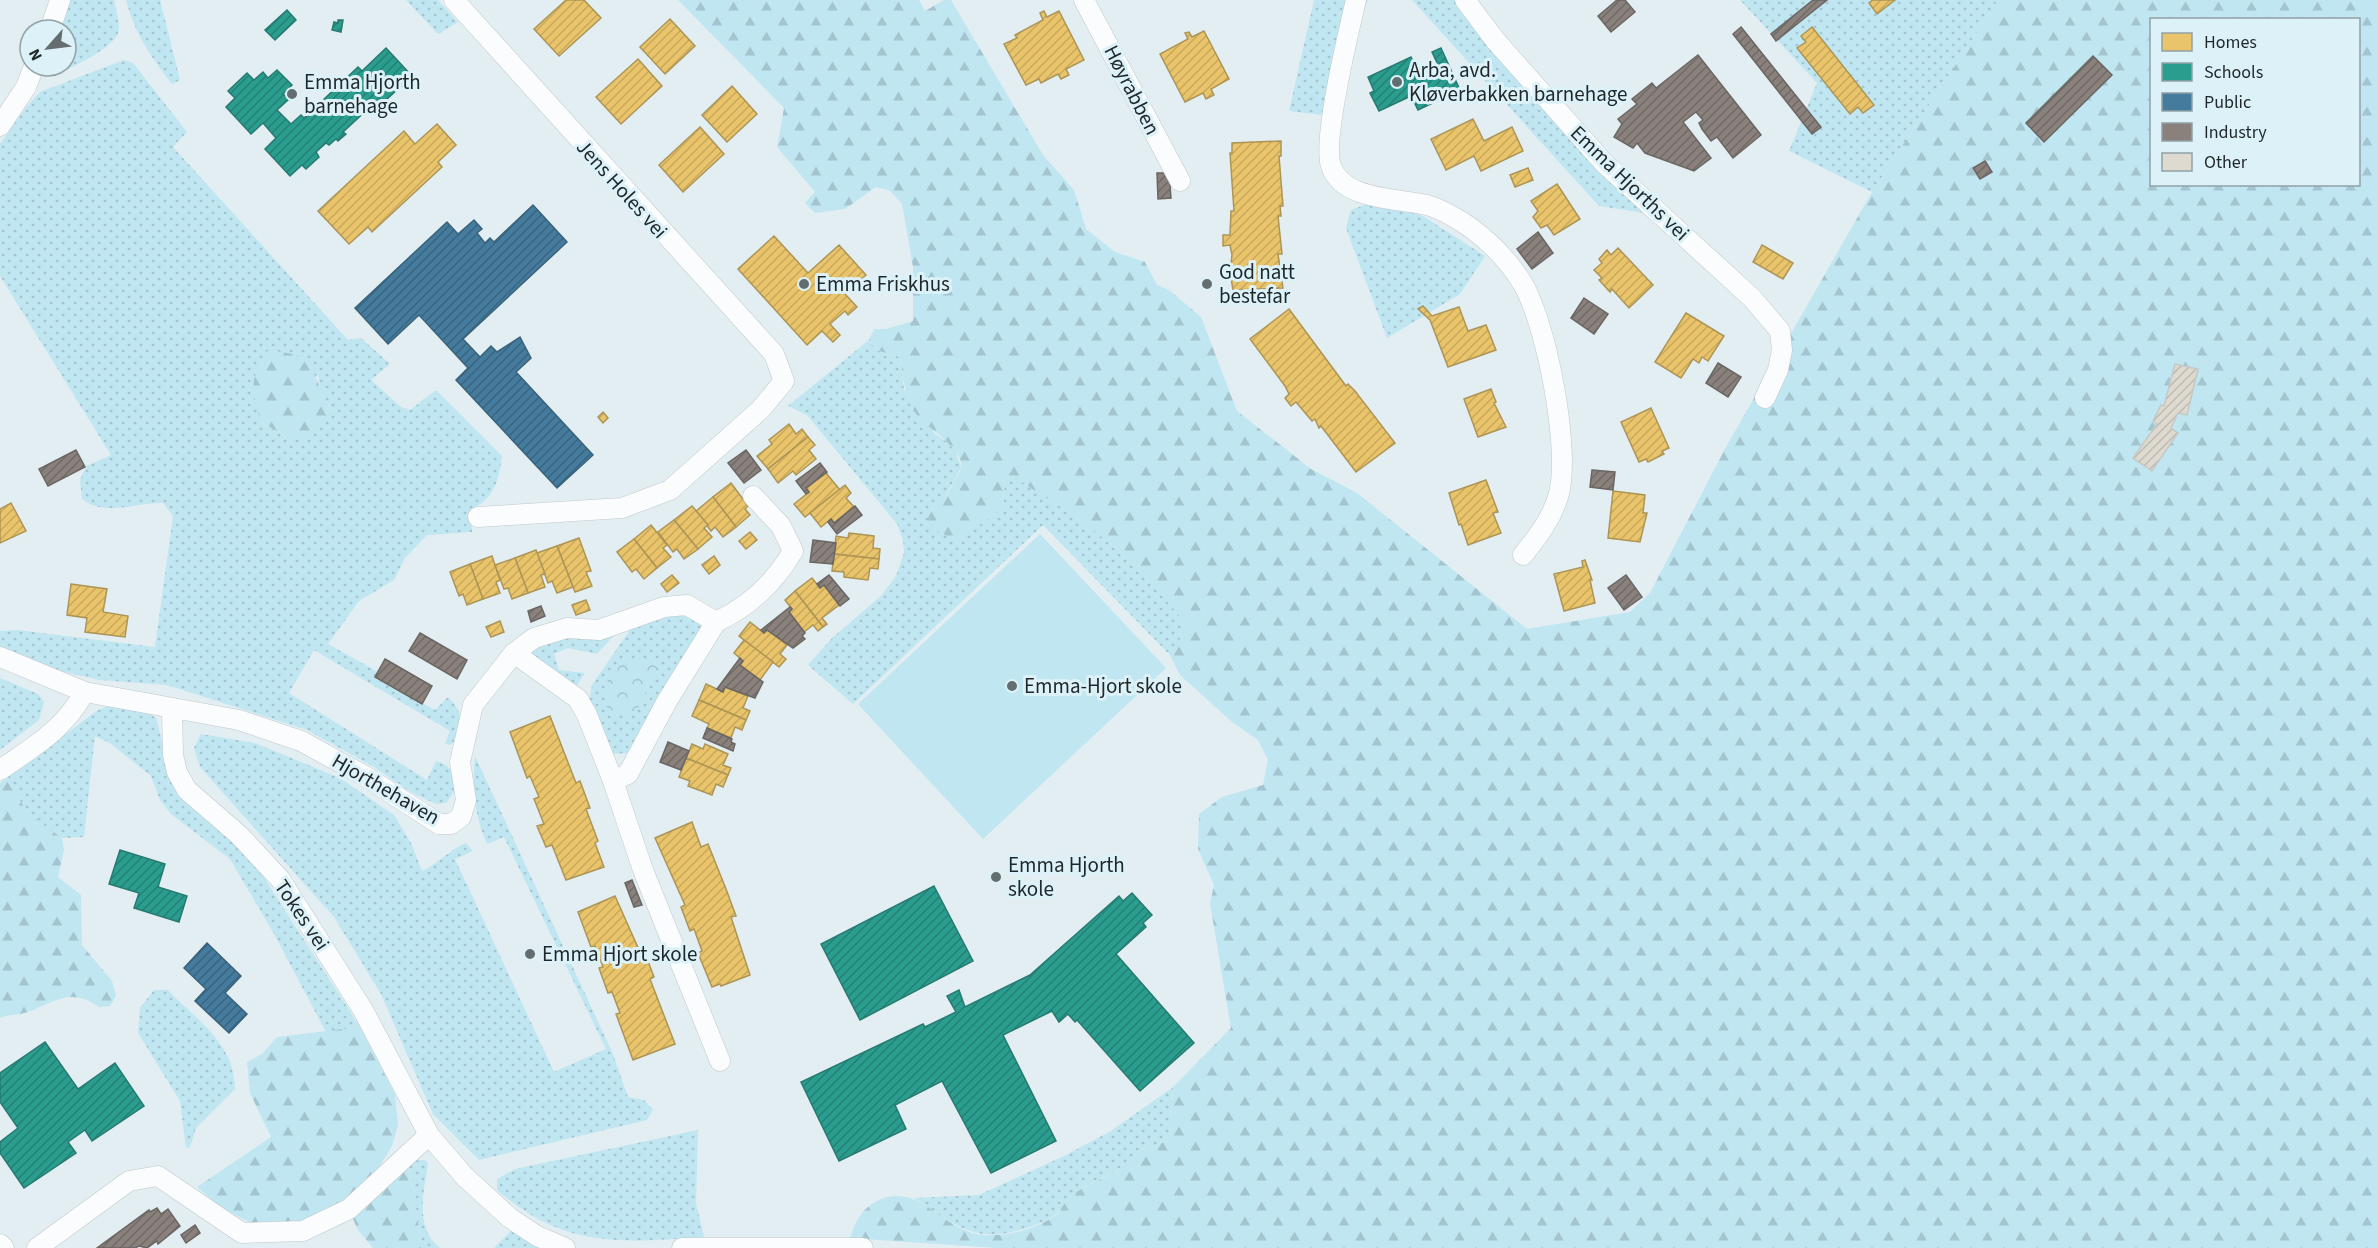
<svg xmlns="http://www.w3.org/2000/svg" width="2378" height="1248" font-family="'Source Sans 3',sans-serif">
<defs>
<pattern id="grass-dots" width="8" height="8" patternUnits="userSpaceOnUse" patternTransform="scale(1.5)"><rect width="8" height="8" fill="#bfe6f1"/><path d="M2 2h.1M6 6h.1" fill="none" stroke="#a4c5cf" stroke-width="1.8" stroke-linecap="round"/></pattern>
<pattern id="forest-firs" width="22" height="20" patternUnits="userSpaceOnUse" patternTransform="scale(1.5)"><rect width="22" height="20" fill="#bfe6f1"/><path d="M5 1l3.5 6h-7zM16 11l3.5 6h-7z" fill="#a4c5cf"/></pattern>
<pattern id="park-crowns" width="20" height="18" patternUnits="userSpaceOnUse" patternTransform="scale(1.5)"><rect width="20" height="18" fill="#bfe6f1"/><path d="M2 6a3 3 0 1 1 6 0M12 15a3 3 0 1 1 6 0" fill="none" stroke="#a4c5cf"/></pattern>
<pattern id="homes-hatch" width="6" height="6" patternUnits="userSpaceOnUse" patternTransform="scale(1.5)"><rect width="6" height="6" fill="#e9c46a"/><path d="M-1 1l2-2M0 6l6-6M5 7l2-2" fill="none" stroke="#c7a85c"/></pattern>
<pattern id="schools-hatch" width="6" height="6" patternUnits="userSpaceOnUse" patternTransform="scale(1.5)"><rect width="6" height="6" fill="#2a9d8f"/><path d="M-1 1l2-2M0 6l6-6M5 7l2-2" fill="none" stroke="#238075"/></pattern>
<pattern id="public-hatch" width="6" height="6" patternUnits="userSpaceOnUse" patternTransform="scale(1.5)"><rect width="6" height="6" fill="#457b9d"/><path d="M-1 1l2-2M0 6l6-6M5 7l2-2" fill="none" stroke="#396580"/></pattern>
<pattern id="industry-hatch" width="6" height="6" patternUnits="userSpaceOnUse" patternTransform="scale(1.5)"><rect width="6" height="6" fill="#8a817c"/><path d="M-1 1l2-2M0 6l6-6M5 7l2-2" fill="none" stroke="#706a66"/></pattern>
<pattern id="building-hatch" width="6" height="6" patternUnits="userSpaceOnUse" patternTransform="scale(1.5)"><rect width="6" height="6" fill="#dedad0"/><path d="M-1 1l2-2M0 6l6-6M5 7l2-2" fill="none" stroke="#bebbb3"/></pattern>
</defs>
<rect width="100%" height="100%" fill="#e3eef2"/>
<!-- grass -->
<g fill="url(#grass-dots)" fill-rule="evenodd">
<path d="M68,0H114C116,9 119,20 119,29C118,47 73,66 58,74L50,76L43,70L45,66H66V30H59Z"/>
<path d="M126,0H160L180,80L172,84C149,54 136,36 126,0Z"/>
<path d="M406,0H438L458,22L438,34Z"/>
<path d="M1314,0H1368L1322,115L1289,111Z"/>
<path d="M1412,0H1459L1651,214L1599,206Z"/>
<path d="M1740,0H1998L1872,192L1789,151L1817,83Z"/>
<path d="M124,60L133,63L187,132L173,147L348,340L361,338L390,364L371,380L401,407L410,410L436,390L502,456C499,479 495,498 472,509V532L427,535L405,558L394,580L359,601L328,644L378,672L375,677L435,710L448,697C462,709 468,732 450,745L445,744L450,731L314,650L289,693L427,780L436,761C453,766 453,773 456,789L446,803L436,804L410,792L374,767L307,730L167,685L100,680L51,669L0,647V631L17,630L155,647L173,516L163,503C138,502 103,517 82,499L80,480L86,466L111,455L0,276V144L27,106L40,92ZM318,375L321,392L333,413L286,437L261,422Z"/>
<path d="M1372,202L1423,216L1485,256L1460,294L1387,338L1346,228L1351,210Z"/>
<path d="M869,340L876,350L900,357L904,389L935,434L954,447L961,467L941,505L980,524L1003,509L1005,478L1014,474C1034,492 1057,503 1079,519C1120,549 1156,587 1189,626L1170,655L1043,525L853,704L808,665L833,637L881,596L896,576L904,553L903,540L897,524L807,415L788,406Z"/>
<path d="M674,612L694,617L704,631L630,753L610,754L589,704L592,685L634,624Z"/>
<path d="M619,630L597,654L568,648L554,654L559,670L585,673L575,688L524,651L567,634Z"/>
<path d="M0,678L38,694L44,702L39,720L0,750Z"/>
<path d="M111,705L149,713L156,718L164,748L204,814L258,868L360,1027L326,1032L273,932L230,859L171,814L160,800L151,776L110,743L95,736L84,837L62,838L45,828L30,815L6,781L1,782L98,710Z"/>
<path d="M201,734L255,743L340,778L394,815L411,843L422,871C439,863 449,850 466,843L473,851L455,859L554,1072L606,1049L504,837L487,844C474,814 472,788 475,756L613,1054L628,1097L644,1100L653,1110L647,1120L479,1160L433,1114L381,994L334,917L200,767L194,748Z"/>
<path d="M154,990H168C197,1020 235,1044 235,1089L196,1128L190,1147L186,1148L180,1101L138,1033L140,1008Z"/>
<path d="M1173,1087L1170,1139L1152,1148L1139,1150C1118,1177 1095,1177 1071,1196C1065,1201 1062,1209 1056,1214C1047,1221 1034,1226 1023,1229C974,1245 953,1223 914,1198L979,1195L1064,1156L1111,1131Z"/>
<path d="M698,1130L696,1203L704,1237C617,1243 564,1248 497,1190V1179L515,1169Z"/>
<path d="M418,1160H425L428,1163C424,1191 414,1227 440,1248H422L410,1168L396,1171Z"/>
<path d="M513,1229L543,1248H494Z"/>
</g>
<!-- forest -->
<g fill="url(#forest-firs)" fill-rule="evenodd">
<path d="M678,0H919L925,11L944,0H951L1043,155L1074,190L1086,229L1115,252L1145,262L1157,285L1169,290L1201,317L1237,411L1311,469L1357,493L1527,629L1630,612L1650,593L1726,447L1872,192L1998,0H2378V1248H996L850,1238C855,1221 862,1208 879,1200C921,1182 943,1232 983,1235C1006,1237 1038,1229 1057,1214C1062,1209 1065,1200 1071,1196C1095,1178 1118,1177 1139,1150L1152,1148L1170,1139L1173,1087L1231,1028L1210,903L1214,885L1198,849L1199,814L1222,797L1263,785L1268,760L1258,740L1232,722L1180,675L1170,655L1188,626C1156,587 1120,549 1079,519C1057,503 1034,492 1013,475L1005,478L1003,509L956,541L938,531L928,521L929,510C943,504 947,496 953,483C956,478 960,472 961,467C964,449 928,429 917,415C905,398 903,378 900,357L876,350L869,340L874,329H886L913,321V267L902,204L889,190L876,187L845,209L815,213L805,203L815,192L777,147L784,108ZM2152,20H2358V184H2152Z"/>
<path d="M267,351C319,351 311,378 333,413C322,425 304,445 285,436C277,432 269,426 261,422C251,390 249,380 267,351Z"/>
<path d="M6,780L30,815L62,838L64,850L58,877L81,895L82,945L112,981L116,996L110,1006L99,1007C72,987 55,1001 28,1012C19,1015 9,1014 0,1018V783Z"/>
<path d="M360,1027L395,1094L398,1125L392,1146L375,1174L347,1198L302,1223H251L220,1207L197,1187L271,1137L250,1093L247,1062L262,1054L277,1037Z"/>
<path d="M410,1168L422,1248H373L358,1230L353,1219C365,1198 387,1174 410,1168Z"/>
</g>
<!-- park -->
<path fill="url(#park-crowns)" d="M641,657L659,665L635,714L618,715L606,706V688L619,663Z"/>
<!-- garden -->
<path fill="#bfe6f1" d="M1040,534L1166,668L983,839L858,704Z"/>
<!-- homes -->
<g fill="url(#homes-hatch)" stroke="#ac9556" stroke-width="1.5">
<path d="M566,0H584L601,18L559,56L534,29Z"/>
<path d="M1873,0H1895L1877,14L1869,3Z"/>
<path d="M1044,11L1047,17L1059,11L1084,60L1066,69L1069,75L1061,79L1058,74L1041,83L1039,79L1026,85L1004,44L1017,38L1015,35L1043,20L1040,13Z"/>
<path d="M670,19L695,46L665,74L640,47Z"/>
<path d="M1812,27L1874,105L1863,113L1858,107L1850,114L1797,48L1806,42L1801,36Z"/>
<path d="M1204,31L1229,79L1211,89L1214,95L1206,99L1203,93L1185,102L1160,54L1188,39L1185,33L1189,32L1192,37Z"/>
<path d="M638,59L662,86L621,124L596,97Z"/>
<path d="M732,86L757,114L727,142L702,115Z"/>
<path d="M1473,119L1484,141L1512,127L1523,151L1481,171L1474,156L1446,170L1431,139Z"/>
<path d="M437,124L456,145L438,162L442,167L372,232L368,227L349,244L318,211L404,131L415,144Z"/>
<path d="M700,127L724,154L683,192L659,165Z"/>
<path d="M1281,141V156H1279L1283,206H1280L1281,216H1278L1282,254H1278L1283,288L1233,290L1230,272L1232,255L1230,245L1223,246V235H1230L1231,211H1234L1230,153H1232V143Z"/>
<path d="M1528,168L1533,180L1515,187L1510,175Z"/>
<path d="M1557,184L1580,219L1554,235L1547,225L1541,228L1533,217L1538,211L1531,201Z"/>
<path d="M774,236L808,273L839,245L866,275L845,294L857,307L848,315L845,311L830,324L840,335L833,342L822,331L807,345L738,269Z"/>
<path d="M1762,245L1793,263L1783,279L1753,262Z"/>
<path d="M1618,248L1653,285L1629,308L1612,289L1610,292L1599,280L1602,278L1594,270L1602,263L1599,259L1607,250L1611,255Z"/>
<path d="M1423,306L1432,316L1459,307L1468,331L1486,325L1496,350L1448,367L1430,320L1418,309Z"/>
<path d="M1289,309L1346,386L1348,384L1355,391L1395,443L1356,472L1321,426L1319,428L1315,419L1312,421L1296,402L1291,406L1285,398L1289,394L1285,386L1250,339Z"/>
<path d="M1686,313L1724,336L1708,361L1702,357L1699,363L1693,359L1681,378L1655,362Z"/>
<path d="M1491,389L1496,402L1494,403L1506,427L1478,437L1464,399Z"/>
<path d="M1651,408L1669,448L1662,451L1664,454L1648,462L1646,459L1639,462L1621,422Z"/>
<path d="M603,412L608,418L603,423L598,417Z"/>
<path d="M789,424L796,434L802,429L808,437L768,469L757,456L772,444L769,440Z"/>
<path d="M808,437L815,445L809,450L816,459L796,475L793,471L778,483L768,469Z"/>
<path d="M826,473L840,490L805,517L794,504L809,492L806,488Z"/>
<path d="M1486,480L1498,512L1493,513L1501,533L1468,545L1461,524L1459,525L1449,493Z"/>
<path d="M731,483L748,506L745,509L750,515L736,527L713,497Z"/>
<path d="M845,485L851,493L846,498L854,507L834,523L831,519L821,527L810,513Z"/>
<path d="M1613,491L1645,495L1643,513H1647L1640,542L1608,538Z"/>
<path d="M713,497L736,527L723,537L715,527L711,531L696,511Z"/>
<path d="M11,503L26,531L0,543V509Z"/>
<path d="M692,506L708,525L704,528L712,537L698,549L674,520Z"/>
<path d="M674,520L698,549L684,559L677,549L673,552L658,532Z"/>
<path d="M651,525L667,545L663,548L671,557L657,568L634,539Z"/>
<path d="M750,532L757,540L746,549L739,541Z"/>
<path d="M849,533L874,536L873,548L880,549L879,559L834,554L836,536L848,538Z"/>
<path d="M579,538L591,571L586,572L592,586L575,592L557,546Z"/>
<path d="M634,539L657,568L644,579L636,569L632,572L617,552Z"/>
<path d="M557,546L573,587L557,593L552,581L548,583L537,553Z"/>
<path d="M536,550L545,574L541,575L545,587L528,593L515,558Z"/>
<path d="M834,554L879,559L878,569L870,568L868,580L844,577V572L832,571Z"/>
<path d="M492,556L500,580L496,582L500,593L483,599L470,564Z"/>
<path d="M714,556L720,565L709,574L702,565Z"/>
<path d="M515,558L528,593L512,599L508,588L504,589L495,565Z"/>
<path d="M1585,560L1592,580H1590L1595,603L1564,611L1554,574L1583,567L1582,561Z"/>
<path d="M470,564L483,599L467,605L463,594L459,596L450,572Z"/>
<path d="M672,575L679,583L667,592L661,584Z"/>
<path d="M812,578L820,588L824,585L839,605L822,618L827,624L823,627L795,591Z"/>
<path d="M71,584L107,589L103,612L128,616L125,637L85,632L87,618L67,615Z"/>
<path d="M795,591L823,627L818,631L813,625L804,632L789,612L792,609L785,600Z"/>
<path d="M586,600L590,610L576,615L572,605Z"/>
<path d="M500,621L504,632L491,637L486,627Z"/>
<path d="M750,622L764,633L767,630L787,645L780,654L786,659L779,667L739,636Z"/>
<path d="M744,640L773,662L760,680L740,665L743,661L734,653Z"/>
<path d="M706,684L723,692L725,687L748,696L743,708L750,711L746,720L699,700Z"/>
<path d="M699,700L746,720L742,730L735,727L731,738L707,728L709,724L692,716Z"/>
<path d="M550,716L576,783L580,781L590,808L586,809L598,841L595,843L604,867L566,880L552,845L546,847L537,826L544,824L534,799L539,797L530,776L527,778L510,732Z"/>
<path d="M692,744L703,749L705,744L728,754L723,765L731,768L728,775L686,758Z"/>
<path d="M686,758L728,775L723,787L716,784L712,795L688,786L690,781L679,777Z"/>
<path d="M692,822L701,847L708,844L726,889L736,916L731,917L750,975L721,986L720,984L712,987L698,953L702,951L694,929L690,931L681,907L685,905L655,838Z"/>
<path d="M615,896L640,952L644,951L654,977L650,979L675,1044L633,1060L616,1014L620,1013L612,992L608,993L599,968L603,967L595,946L591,947L578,912Z"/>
</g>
<!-- schools -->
<g fill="url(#schools-hatch)" stroke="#277a70" stroke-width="1.5">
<path d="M287,10L296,20L275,40L265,30Z"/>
<path d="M338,20H343L341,32L332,30L334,22L338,23Z"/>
<path d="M386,48L412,76L372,113L368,109L343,132L346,134L338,141L336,139L329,145L326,143L316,152L319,157L306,169L302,165L290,176L265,149L276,138L263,123L251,134L226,107L235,98L228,91L247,73L254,80L263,72L268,78L277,70L292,85L283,94L289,99L277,110L291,124L301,115L304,118L358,67L362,71Z"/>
<path d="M1441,48L1460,90L1418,110L1411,96L1379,111L1370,93L1374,91L1368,77L1411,57L1421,79L1440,69L1432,52Z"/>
<path d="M120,850L165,864L158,887L187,896L179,922L134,908L139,893L109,884Z"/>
<path d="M934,886L973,961L860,1020L821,944Z"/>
<path d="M1132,893L1152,915L1143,923L1146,927L1116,954L1194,1043L1140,1091L1077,1020L1075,1022L1068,1014L1059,1022L1052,1011L1003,1035L1056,1141L991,1173L942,1081L895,1105L906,1129L839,1161L801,1082L923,1024L925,1027L956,1012L947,996L959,990L965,1007L1030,975L1119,896L1123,901Z"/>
<path d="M45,1042L78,1089L115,1063L144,1106L92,1141L85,1130L68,1142L76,1153L24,1188L0,1153V1142L18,1128L0,1102V1073Z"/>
</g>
<!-- public -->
<g fill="url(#public-hatch)" stroke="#3a627a" stroke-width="1.5">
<path d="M533,205L567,242L463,339L480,357L491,346L497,352L520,337L531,358L516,372L593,455L557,488L456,380L468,368L419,315L388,344L355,308L447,222L458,234L474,220L482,229L477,233L485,243L490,238L494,242Z"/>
<path d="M207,943L241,976L225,993L247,1014L229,1033L195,1001L206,989L184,968Z"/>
</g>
<!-- industry -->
<g fill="url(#industry-hatch)" stroke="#6a6663" stroke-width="1.5">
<path d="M1617,0H1625L1635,12L1611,32L1598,16Z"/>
<path d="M1813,0H1827L1776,41L1771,34Z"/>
<path d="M1741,27L1821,127L1812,134L1733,34Z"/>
<path d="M1698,55L1761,135L1733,158L1717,137L1711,141L1702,129L1699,123L1703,120L1696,112L1683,122L1711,158L1694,171L1645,153L1637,143L1633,148L1614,137L1622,124L1618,119L1637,104L1632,99L1652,83L1656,88Z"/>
<path d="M2093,56L2112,75L2044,142L2026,123Z"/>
<path d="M1985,161L1992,172L1980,179L1973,168Z"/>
<path d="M1157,173H1169L1171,198L1158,199Z"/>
<path d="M1538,232L1553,253L1532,269L1517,249Z"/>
<path d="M1584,298L1608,314L1594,334L1571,318Z"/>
<path d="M1718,363L1741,377L1728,397L1706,383Z"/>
<path d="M76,450L85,467L48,486L39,469Z"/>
<path d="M746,450L761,470L744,483L728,463Z"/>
<path d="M820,463L827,472L806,488L809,492L806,494L796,481Z"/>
<path d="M1592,470L1615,472L1613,490L1590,487Z"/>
<path d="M855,506L862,515L837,534L828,522L831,519L834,523Z"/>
<path d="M813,540L836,543L833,564L810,562Z"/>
<path d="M829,575L849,599L840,606L824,585L820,588L817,584Z"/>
<path d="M1626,575L1642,597L1624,610L1608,588Z"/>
<path d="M541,606L545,616L531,622L528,611Z"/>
<path d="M790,607L792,609L789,612L805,633L802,636L805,639L793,648L767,630L764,633L761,630Z"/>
<path d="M420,633L467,660L457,679L409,651Z"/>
<path d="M740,658L743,661L740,665L763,682L755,698L725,687L723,692L717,689Z"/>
<path d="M385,659L432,686L422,704L375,677Z"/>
<path d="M707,728L732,739L731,742L735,744L733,751L703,738Z"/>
<path d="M668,742L689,751L681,770L660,762Z"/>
<path d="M632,880L642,905L634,907L625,883Z"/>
<path d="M157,1208L161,1214L168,1209L180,1226L158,1244L157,1241L147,1248L139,1246L135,1248H97L149,1210L150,1212Z"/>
<path d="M195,1225L200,1233L186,1243L181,1235Z"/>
</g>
<!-- building -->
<path fill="url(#building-hatch)" stroke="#c5c8c7" stroke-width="1.5" d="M2175,364L2198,369L2187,415L2178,413L2171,428L2178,433L2152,471L2133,458L2157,424L2153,421L2161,405L2164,406Z"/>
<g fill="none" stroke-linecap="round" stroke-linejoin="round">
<!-- street casing -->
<g stroke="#bfc8cb" stroke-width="21">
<g id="street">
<path d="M454,0L774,354L784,381L760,410L670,490L622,508L478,517"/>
<path d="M1084,0L1180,181"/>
<path d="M1356,0C1349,30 1322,141 1331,166C1343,201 1398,198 1427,205C1441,209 1460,220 1471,228C1490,242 1509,262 1521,281C1546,319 1572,454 1558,497C1551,520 1538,536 1523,555"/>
<path d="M1465,0L1495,40L1604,163L1752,298L1780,331L1782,350L1778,370L1765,398"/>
<path d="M50,30L60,0"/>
<path d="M0,126L26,87L34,66"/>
<path d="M514,653L578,699L587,715L613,781L643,870L720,1061"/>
<path d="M0,657L85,692L239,720L301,741L365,776L439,824H451L461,817L466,800L460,762L473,705L514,653L534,638L567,628L599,630L664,607L687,605L716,622C748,607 775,582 793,551L781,526L753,496"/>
<path d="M172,710L173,755L177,772L187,790L239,835L280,879L363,1010L429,1135L465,1177L510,1218L537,1236L565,1248"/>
<path d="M0,770C36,745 62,731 85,692"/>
<path d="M613,781L628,774L667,701L716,622"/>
<path d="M0,1244L4,1248"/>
<path d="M37,1248L129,1181L158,1176L242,1233L303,1231L349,1209L429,1135"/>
<path d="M682,1248H863"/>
</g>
</g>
<!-- street -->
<use href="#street" stroke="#fbfcfd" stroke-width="20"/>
</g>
<!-- markers -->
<g fill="#646d6f" stroke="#ddf2f8" stroke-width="2">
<circle cx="1397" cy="82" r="6"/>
<circle cx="292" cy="94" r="6"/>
<circle cx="804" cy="284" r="6"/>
<circle cx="1207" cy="284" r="6"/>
<circle cx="1012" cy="686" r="6"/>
<circle cx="996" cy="877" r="6"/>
<circle cx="530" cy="954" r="6"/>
</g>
<g text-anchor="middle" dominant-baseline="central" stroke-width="6" stroke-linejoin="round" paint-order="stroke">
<!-- poi labels -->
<g font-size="21" fill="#1f2729" stroke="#ddf2f8" text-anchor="start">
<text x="1409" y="70">Arba, avd.<tspan x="1409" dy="24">Kløverbakken barnehage</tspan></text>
<text x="304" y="82">Emma Hjorth<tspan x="304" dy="24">barnehage</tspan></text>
<text x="1219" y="272">God natt<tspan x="1219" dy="24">bestefar</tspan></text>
<text x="816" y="284">Emma Friskhus</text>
<text x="1024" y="686">Emma-Hjort skole</text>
<text x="1008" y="865">Emma Hjorth<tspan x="1008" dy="24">skole</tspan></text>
<text x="542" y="954">Emma Hjort skole</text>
</g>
<!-- street labels -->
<g font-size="21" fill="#1f2729" stroke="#ddf2f8">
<text transform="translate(1132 90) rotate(63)">Høyrabben</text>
<text transform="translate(1630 183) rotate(44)">Emma Hjorths vei</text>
<text transform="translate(622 189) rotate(48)">Jens Holes vei</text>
<text transform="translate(386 789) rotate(30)">Hjorthehaven</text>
<text transform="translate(302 915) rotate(56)">Tokes vei</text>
</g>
</g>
<!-- legend -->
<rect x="2150" y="18" width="210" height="168" fill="#ddf2f8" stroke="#91a1a5" stroke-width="1.5"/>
<rect x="2162" y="33" width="30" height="18" fill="#e9c46a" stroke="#91a1a5" stroke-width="1.5"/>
<text x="2204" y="48" font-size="18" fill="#1f2729">Homes</text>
<rect x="2162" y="63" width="30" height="18" fill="#2a9d8f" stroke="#91a1a5" stroke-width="1.5"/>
<text x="2204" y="78" font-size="18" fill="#1f2729">Schools</text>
<rect x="2162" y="93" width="30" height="18" fill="#457b9d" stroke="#91a1a5" stroke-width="1.5"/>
<text x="2204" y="108" font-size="18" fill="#1f2729">Public</text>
<rect x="2162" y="123" width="30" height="18" fill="#8a817c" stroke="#91a1a5" stroke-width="1.5"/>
<text x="2204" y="138" font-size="18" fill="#1f2729">Industry</text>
<rect x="2162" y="153" width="30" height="18" fill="#dedad0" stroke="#91a1a5" stroke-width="1.5"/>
<text x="2204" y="168" font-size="18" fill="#1f2729">Other</text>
<!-- north arrow -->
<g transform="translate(48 48) rotate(242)"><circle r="28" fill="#ddf2f8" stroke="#91a1a5" stroke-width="1.5"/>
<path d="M0-4.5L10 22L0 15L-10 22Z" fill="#646d6f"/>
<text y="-9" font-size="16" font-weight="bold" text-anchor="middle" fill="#1f2729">N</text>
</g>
</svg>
